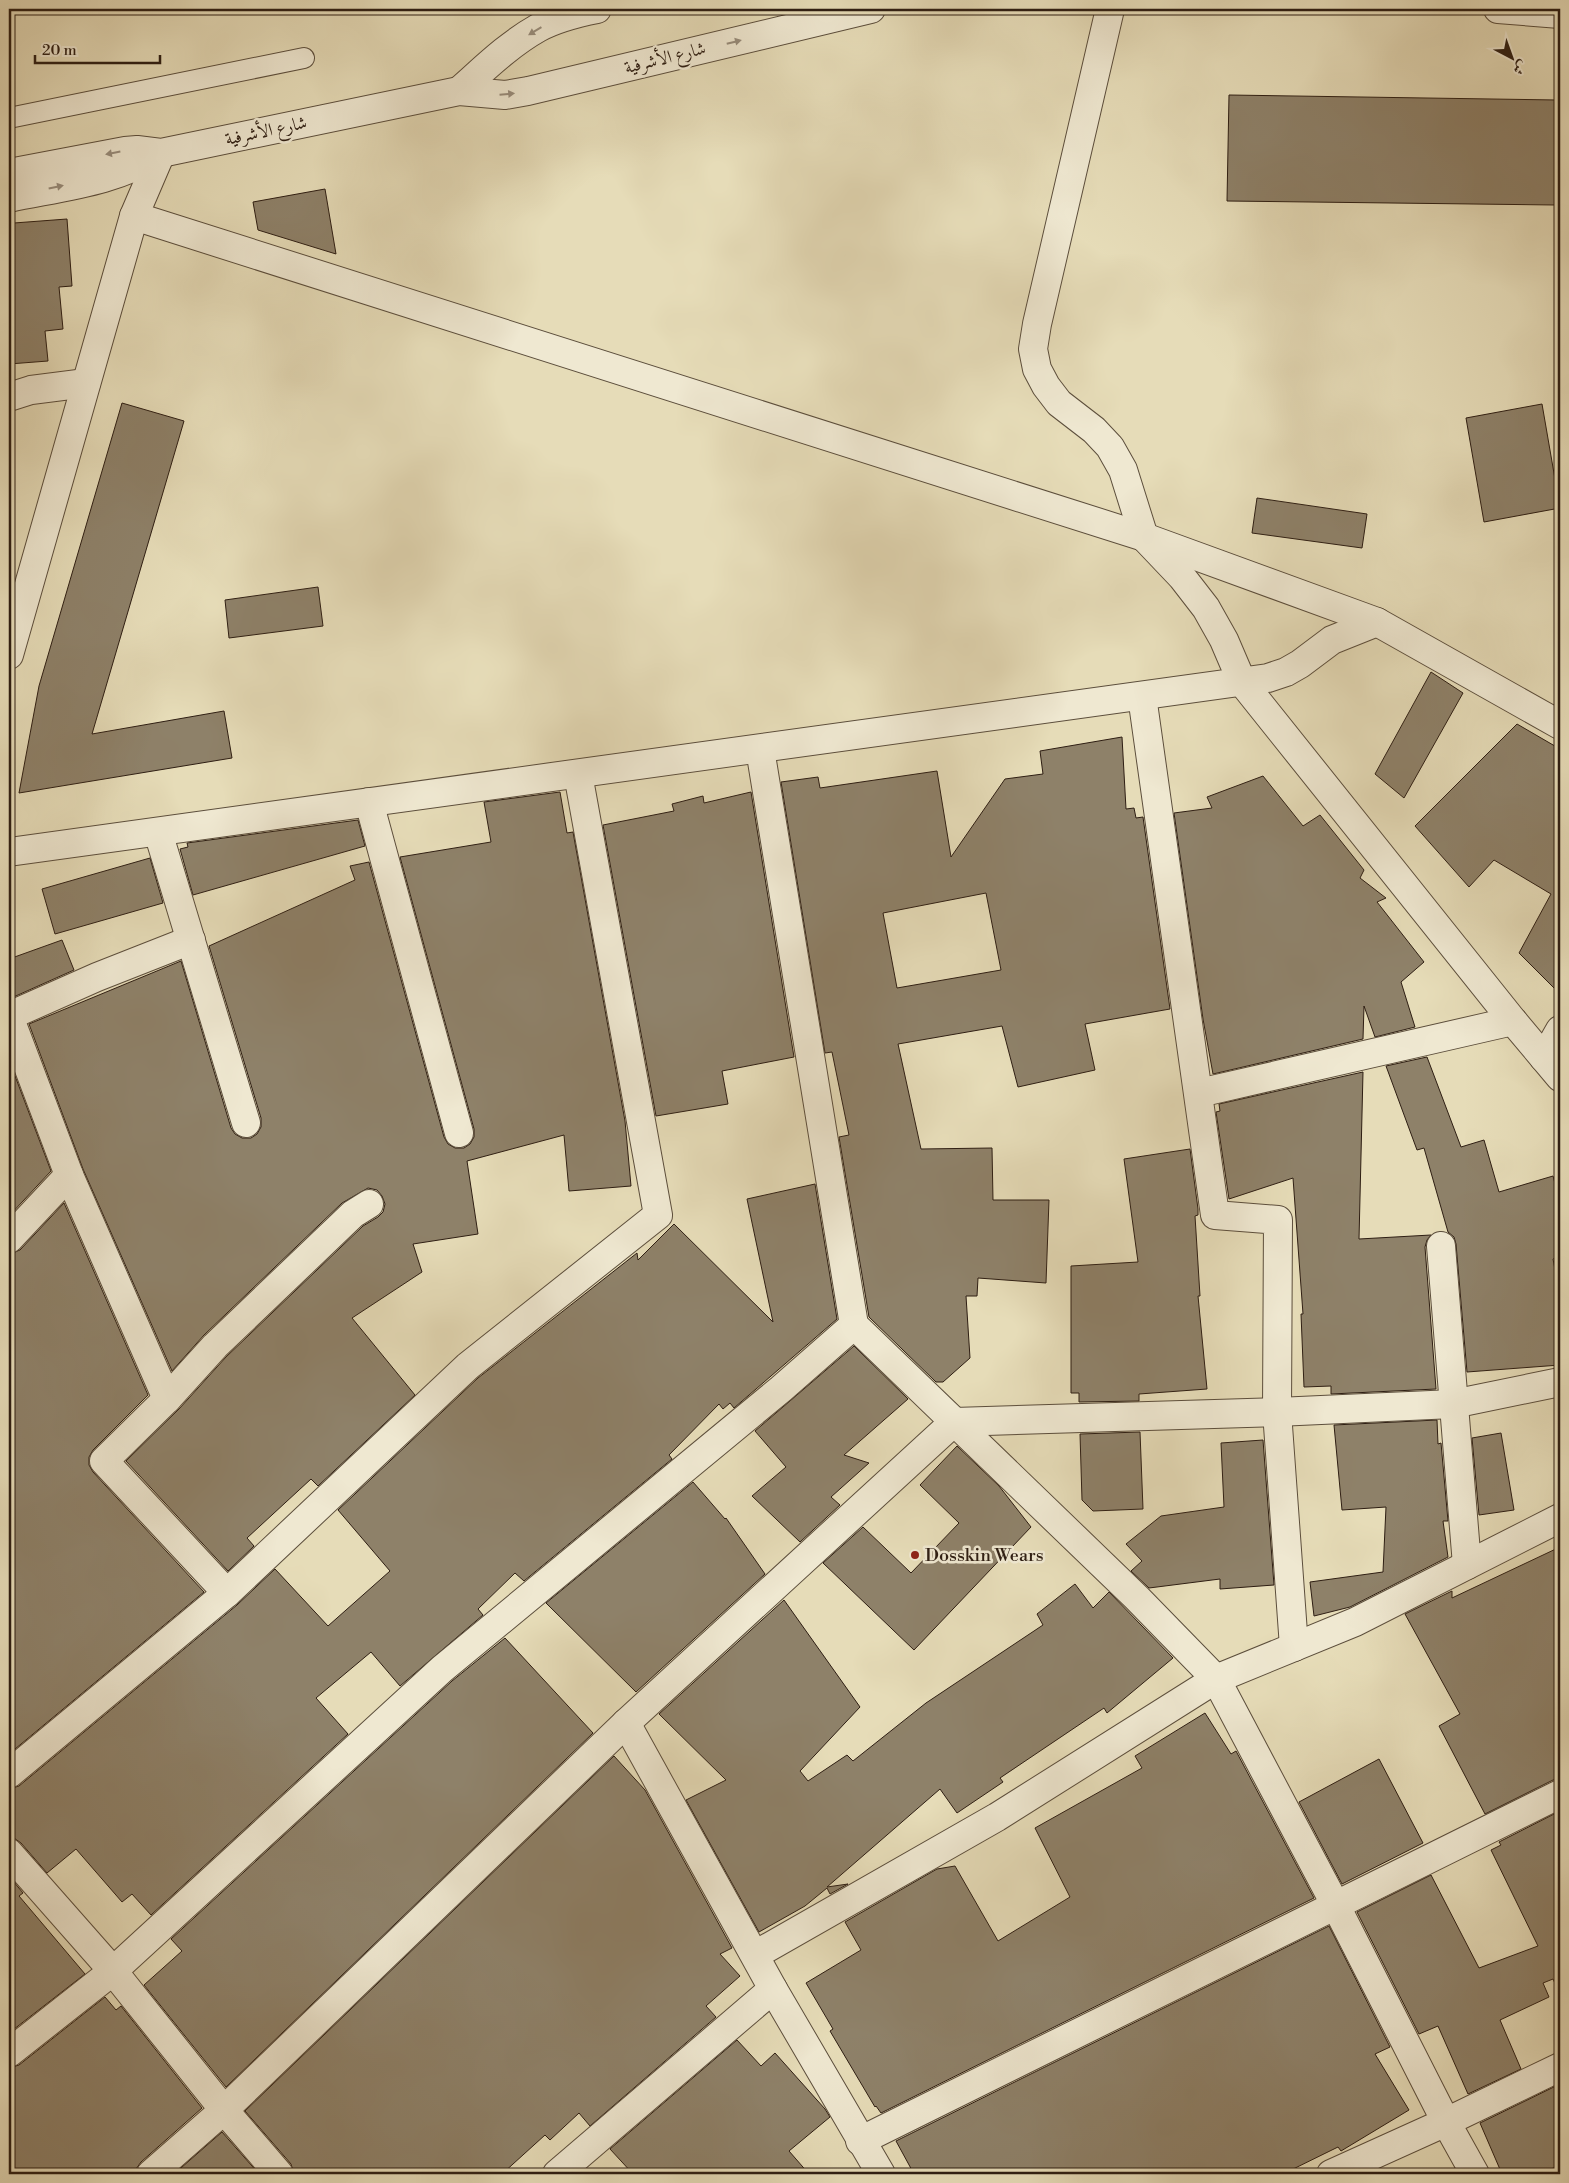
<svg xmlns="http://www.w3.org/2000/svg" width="1569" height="2183" font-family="'Libre Bodoni',Amiri,serif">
<rect width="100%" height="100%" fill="#e6dcb8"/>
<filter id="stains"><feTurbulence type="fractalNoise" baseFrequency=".004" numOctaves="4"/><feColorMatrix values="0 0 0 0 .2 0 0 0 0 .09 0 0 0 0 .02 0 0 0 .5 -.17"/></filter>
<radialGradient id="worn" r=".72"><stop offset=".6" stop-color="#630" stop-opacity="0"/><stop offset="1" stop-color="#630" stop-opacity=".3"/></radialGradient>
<!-- building -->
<g fill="#8e8169" stroke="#2e1e13" fill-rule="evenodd">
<path d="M1229,95L1557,100L1555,205L1227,201Z"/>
<path d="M325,189L336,254L258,230L253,202Z"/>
<path d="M67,219L72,286L59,287L63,329L45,331L48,361L9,364V228H14V223Z"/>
<path d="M122,403L184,421L92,734L224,711L232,758L19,793L39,686Z"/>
<path d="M1542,404L1560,508L1484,522L1466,418Z"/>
<path d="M1257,498L1367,514L1362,548L1252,533Z"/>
<path d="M318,587L323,626L229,638L225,600Z"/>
<path d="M1431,672L1463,693L1404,798L1375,774Z"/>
<path d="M1517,724L1560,749V994L1519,953L1551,894L1494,860L1469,887L1415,826Z"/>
<path d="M1122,737L1126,809L1134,808L1136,818L1143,817L1170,1009L1085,1024L1095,1070L1018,1087L1002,1026L898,1044L921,1149L992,1148L993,1200H1049L1046,1283L978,1278L977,1296H966L970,1358L943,1382H936L869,1317L839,1137L849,1135L832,1052L825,1053L781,782L818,777L820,788L937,771L951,857L1005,779L1043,774L1040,751ZM986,893L1001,970L897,988L883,913Z"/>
<path d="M1263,776L1303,826L1320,815L1364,870L1360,878L1386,898L1377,902L1424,962L1401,982L1415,1027L1375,1037L1364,1006L1363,1039L1213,1074L1203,1019L1174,813L1212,808L1207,797Z"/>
<path d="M560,792L567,833L573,832L625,1121L631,1186L569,1191L564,1135L467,1161L478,1234L413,1244L422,1272L352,1318L415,1395L318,1486L311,1479L247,1538L254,1546L228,1571L126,1461L179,1409L226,1357L363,1226L378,1217L383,1212L385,1204L382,1196L377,1190L368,1188L342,1203L204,1335L172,1371L83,1169L29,1024L181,961L231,1128L235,1134L242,1138H251L257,1134L261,1127V1118L209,946L355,880L350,866L369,862L444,1137L448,1144L455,1148H464L470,1144L474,1137V1129L400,857L491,842L484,802Z"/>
<path d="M751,792L794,1057L722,1071L728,1104L656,1116L603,825L674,811L672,804L703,796L704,803Z"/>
<path d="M358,820L365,846L193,895L180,849L188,847L187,843Z"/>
<path d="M150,858L163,903L55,934L42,889Z"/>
<path d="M62,940L74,970L9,999V959Z"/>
<path d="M1427,1057L1461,1147L1484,1140L1499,1192L1553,1176L1560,1202V1256L1553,1259L1560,1296V1365L1467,1372L1456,1244L1454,1237L1448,1232L1424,1148L1417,1150L1386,1066Z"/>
<path d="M9,1060L51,1171L9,1216Z"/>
<path d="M1363,1072L1359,1239L1431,1235L1427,1240L1425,1247L1436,1389L1331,1394V1386L1304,1387L1301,1314H1303L1293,1178L1229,1199L1216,1112L1220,1111L1219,1104Z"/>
<path d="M1190,1149L1198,1209V1215L1195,1216L1200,1296H1198L1207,1389L1139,1394V1401L1079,1402V1393H1071V1266L1138,1262L1124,1159Z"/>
<path d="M815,1184L837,1319L734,1408L730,1403L723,1409L719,1404L669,1455L672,1459L524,1581L515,1573L478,1609L483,1615L400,1686L371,1652L316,1698L348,1734L151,1915L132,1894L122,1902L76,1849L47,1873L21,1843L14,1838H9V1789L19,1786L237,1605L275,1569L328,1626L390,1571L338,1510L478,1378L637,1253L638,1260L674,1224L773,1322L747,1199Z"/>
<path d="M64,1203L148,1395L93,1450L89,1457V1465L93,1472L204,1592L9,1754V1254L20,1250Z"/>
<path d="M854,1346L908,1399L844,1455L869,1463L831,1497L840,1505L800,1542L752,1496L786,1467L755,1431Z"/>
<path d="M1437,1420L1438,1444L1441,1443L1448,1521H1443L1448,1557L1350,1607L1314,1616L1310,1582L1383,1572L1386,1507L1342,1510L1334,1425Z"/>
<path d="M1140,1432L1143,1509L1093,1511L1082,1500L1080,1434Z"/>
<path d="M1501,1433L1514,1510L1479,1515L1472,1438Z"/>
<path d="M1263,1440L1274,1585L1220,1589V1579L1149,1588L1131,1571L1142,1561L1126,1544L1161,1516L1224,1507L1221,1443Z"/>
<path d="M957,1446L999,1486L1031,1527L914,1650L823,1563L863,1527L911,1573L959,1523L920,1485Z"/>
<path d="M693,1482L725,1519L726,1518L765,1574L636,1692L546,1603Z"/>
<path d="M1560,1547V1778L1553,1780L1485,1814L1439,1726L1460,1714L1405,1614L1452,1591V1598Z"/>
<path d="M1075,1584L1093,1608L1109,1592L1173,1658L1107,1713L1104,1708L1000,1778L1003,1782L957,1813L940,1789L827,1887L848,1884L830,1894L827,1888L805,1906L759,1932L686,1800L726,1780L659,1714L784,1600L860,1707L800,1771L808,1781L847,1755L853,1761L926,1703L1043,1625L1037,1614Z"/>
<path d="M505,1638L593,1733L226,2087L144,1985L182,1951L171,1939L452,1681Z"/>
<path d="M1205,1713L1231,1754L1236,1751L1314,1898L881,2113L876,2106L875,2107L830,2031L833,2029L806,1983L861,1950L845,1922L937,1869L955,1866L998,1941L1070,1897L1035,1828L1142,1768L1135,1756Z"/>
<path d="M614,1756L645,1790L732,1948L720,1954L740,1976L706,2006L716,2017L590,2126L579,2113L550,2140L545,2135L502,2174H294L291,2164L245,2111Z"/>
<path d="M1379,1759L1423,1843L1342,1884L1299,1802Z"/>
<path d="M1560,1811V1994L1553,1979L1543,1983L1549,1997L1500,2020L1521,2069L1468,2094L1438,2026L1419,2034L1357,1912L1431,1875L1479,1968L1538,1946L1491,1850L1501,1845L1499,1842Z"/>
<path d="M9,1876L23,1893L19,1896L85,1974L9,2033Z"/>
<path d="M1329,1926L1390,2047L1375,2054L1409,2110L1341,2151L1338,2147L1283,2174H914L896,2141Z"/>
<path d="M105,1997L116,2010L121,2006L202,2108L141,2162L136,2169V2174H9V2068L19,2065Z"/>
<path d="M737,2040L761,2066L775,2053L825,2109L830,2117L789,2151L809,2174H633L610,2149Z"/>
<path d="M1560,2084V2165L1540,2174H1502L1480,2123Z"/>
<path d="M222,2132L259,2174H174Z"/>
</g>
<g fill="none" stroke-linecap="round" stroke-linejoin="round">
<!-- service casing -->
<g stroke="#5c4e3c" stroke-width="22">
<path id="service" d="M9,118L304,58"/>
</g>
<!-- minor casing -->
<g stroke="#5c4e3c" stroke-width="30">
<g id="minor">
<path d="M1110,9L1037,324L1033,349L1037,369L1046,386L1059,403L1094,430L1110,447L1123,470L1144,537L1182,577L1206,608L1224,640L1242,682L1513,1021L1560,1077"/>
<path d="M134,216L1144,537L1377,622L1560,725"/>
<path d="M9,397L31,390L86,383"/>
<path d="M9,655L134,216L161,153"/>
<path d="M1142,696L1215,1215L1278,1220L1277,1412L1294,1647"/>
<path d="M760,749L854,1325L1137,1598L1216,1679L1335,1904L1446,2122L1475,2174"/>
<path d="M369,802L459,1133"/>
<path d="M158,832L246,1123"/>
<path d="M9,852L1268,678L1286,672L1300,664L1332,640L1377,622"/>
<path d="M9,1016L69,1175L167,1399L104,1461L227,1593"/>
<path d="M9,1016L97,977L191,940"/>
<path d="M1544,1058L1560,1030"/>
<path d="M1199,1093L1513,1021"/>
<path d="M9,1239L69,1175"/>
<path d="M1441,1246L1467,1565"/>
<path d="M167,1399L215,1346L353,1214L369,1204"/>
<path d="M626,1723L773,1989L881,2174"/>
<path d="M9,1774L227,1593L468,1366L658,1215L578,774"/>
<path d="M9,1853L113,1971L224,2110L279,2174"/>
<path d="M755,1955L997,1817L1216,1679L1355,1622L1560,1518"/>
<path d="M9,2053L113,1971L442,1669L781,1389L854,1325"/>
<path d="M860,2141L1560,1794"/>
<path d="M151,2174L224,2110L626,1723L954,1422L1277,1412L1453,1404L1560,1382"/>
<path d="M557,2174L773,1989"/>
<path d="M1331,2174L1446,2122L1560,2067"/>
</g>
</g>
<!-- tertiary casing -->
<g stroke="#5c4e3c" stroke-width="30">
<g id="tertiary">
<path d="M1498,9L1560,14"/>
<path d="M459,91C484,69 508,45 538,28C556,18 577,13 597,9"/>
<path d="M9,173L125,151L137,150L161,153L459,91L505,95L528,91L871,9"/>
<path d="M9,198C60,187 116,182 161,153"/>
</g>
</g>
<!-- service -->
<use href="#service" stroke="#efe8d1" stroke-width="20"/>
<!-- minor -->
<use href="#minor" stroke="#efe8d1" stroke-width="28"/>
<!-- tertiary -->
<use href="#tertiary" stroke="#efe8d1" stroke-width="28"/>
</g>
<!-- one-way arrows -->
<defs><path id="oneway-solid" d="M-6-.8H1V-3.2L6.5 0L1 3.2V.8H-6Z" transform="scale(1.25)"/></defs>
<g fill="#988d7c">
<use href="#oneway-solid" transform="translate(535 31) rotate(149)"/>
<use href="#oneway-solid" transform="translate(734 42) rotate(-14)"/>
<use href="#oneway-solid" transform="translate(507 94) rotate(-5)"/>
<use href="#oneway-solid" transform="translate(113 153) rotate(169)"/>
<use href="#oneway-solid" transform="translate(56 187) rotate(-12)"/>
</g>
<!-- markers -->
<circle fill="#8f2418" stroke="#efe8d1" stroke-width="2" cx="915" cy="1555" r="5"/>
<g text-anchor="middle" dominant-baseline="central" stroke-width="5" stroke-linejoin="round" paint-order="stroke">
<!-- street labels -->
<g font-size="18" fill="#2e1e13" stroke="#efe8d1">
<text transform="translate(665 58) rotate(-14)">شارع الأشرفية</text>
<text transform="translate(266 131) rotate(-12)">شارع الأشرفية</text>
</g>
<!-- poi labels -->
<g font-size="18" fill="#2e1e13" stroke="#efe8d1" text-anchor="start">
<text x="925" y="1555">Dosskin Wears</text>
</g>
</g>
<!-- margin -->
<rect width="1569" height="2183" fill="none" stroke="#e6dcb8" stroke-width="30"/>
<rect x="10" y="10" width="1549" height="2163" fill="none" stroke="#2e1e13" stroke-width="2.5"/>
<rect x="15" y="15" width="1539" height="2153" fill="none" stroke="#2e1e13"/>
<!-- north arrow -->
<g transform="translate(1512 58) rotate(139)" stroke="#efe8d1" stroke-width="4" paint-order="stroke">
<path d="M0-4L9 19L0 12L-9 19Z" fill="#2e1e13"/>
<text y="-8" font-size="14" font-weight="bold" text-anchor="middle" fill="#2e1e13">ش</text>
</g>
<!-- scale -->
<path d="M35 55v8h125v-8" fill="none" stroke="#2e1e13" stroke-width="2.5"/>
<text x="42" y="55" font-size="15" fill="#2e1e13" stroke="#efe8d1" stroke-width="4" paint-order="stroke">20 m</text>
<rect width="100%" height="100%" filter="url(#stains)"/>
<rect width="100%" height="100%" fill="url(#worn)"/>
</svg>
